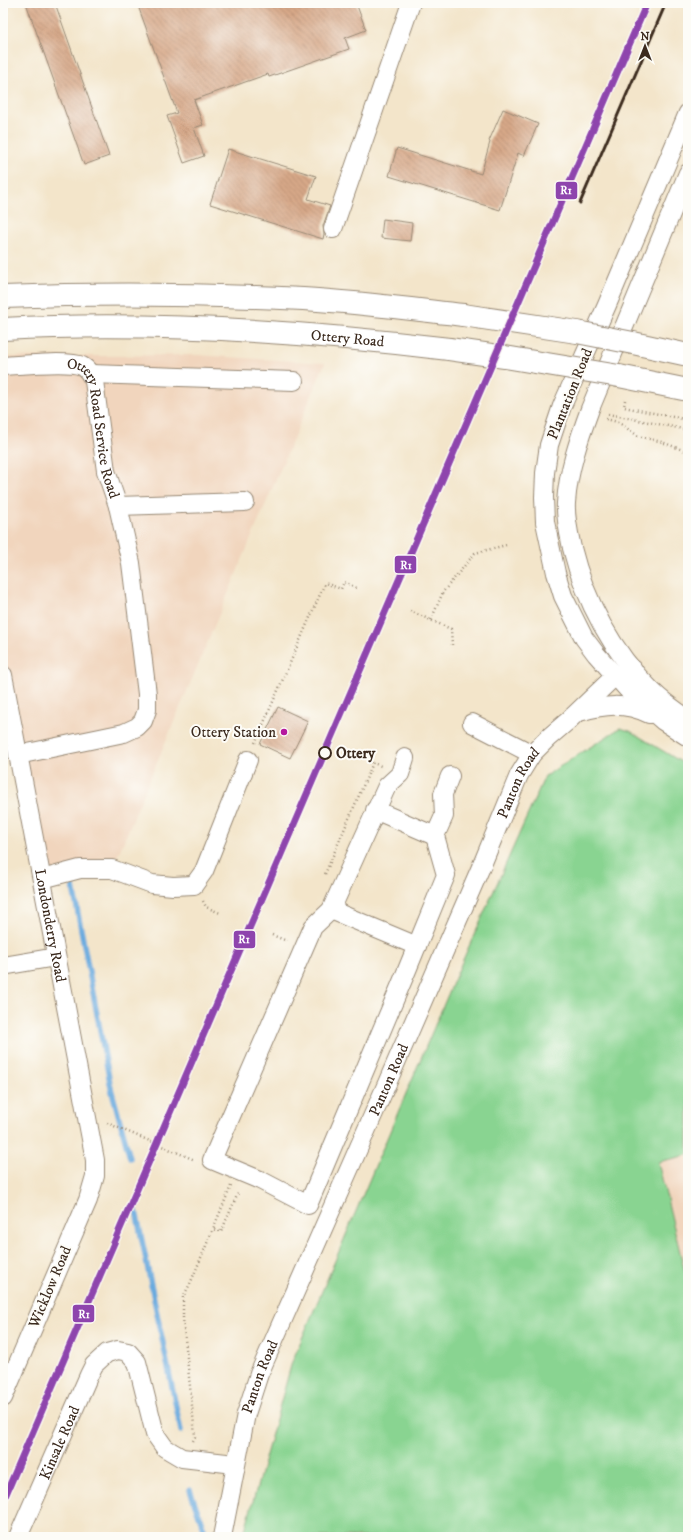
<svg xmlns="http://www.w3.org/2000/svg" width="691" height="1540" font-family="'IM FELL DW Pica',serif">
<defs>
<pattern id="building-back-hatch" width="6" height="6" patternUnits="userSpaceOnUse"><rect width="6" height="6" fill="#d7a888"/><path d="M-1 5l2 2M0 0l6 6M5-1l2 2" fill="none" stroke="#b0896f"/></pattern>
</defs>
<rect width="100%" height="100%" fill="#fdfcf7"/>
<filter id="ink" filterUnits="userSpaceOnUse"><feTurbulence type="fractalNoise" baseFrequency=".025" numOctaves="2"/><feDisplacementMap in="SourceGraphic" scale="8" xChannelSelector="R" yChannelSelector="G"/><feConvolveMatrix kernelMatrix="1 2 1 2 8 2 1 2 1" color-interpolation-filters="sRGB"/></filter>
<filter id="wash" filterUnits="userSpaceOnUse"><feTurbulence type="fractalNoise" baseFrequency=".012" numOctaves="4" result="noise"/><feDisplacementMap in="SourceGraphic" scale="16" xChannelSelector="R" yChannelSelector="G"/><feGaussianBlur stdDeviation="0.9" result="paint"/><feColorMatrix in="noise" values="0 0 0 0 0 0 0 0 0 0 0 0 0 0 0 0 0 1.4 0 .05"/><feComposite in="paint" operator="in"/></filter>
<g filter="url(#wash)">
<rect width="100%" height="100%" fill="#f3e5ca"/>
<!-- built -->
<g fill="#f1d5bd">
<path d="M196,355L325,363L112,869L42,879L3,675V357Z"/>
<path d="M688,1155V1285L658,1162Z"/>
</g>
<!-- green -->
<path fill="#89d491" stroke="#627f58" d="M620,728L630,731L688,766V1155L658,1162L688,1285V1537H243L292,1362L458,971L545,776Z"/>
<g fill="none" stroke-linecap="round" stroke-linejoin="round">
<!-- stream -->
<g stroke="#6aaade" stroke-width="5.5">
<path d="M73,887L111,1088L130,1158"/>
<path d="M136,1211L181,1431"/>
<path d="M190,1490L205,1532"/>
</g>
</g>
<g id="blocks">
<!-- building -->
<g fill="url(#building-back-hatch)">
<path d="M26,3H55L109,156L84,165Z"/>
<path d="M137,3H356L366,30L345,38L349,49L269,77L268,74L194,100L203,125L194,128L204,156L184,163L167,116L177,113Z"/>
<path d="M503,109L538,124L524,156L518,153L500,210L389,176L397,148L481,174L490,142L489,141Z"/>
<path d="M228,149L316,176L308,199L330,206L323,226L324,234L323,239L210,204Z"/>
<path d="M383,219L412,223L410,241L381,238Z"/>
<path d="M278,707L308,721L290,758L260,744Z"/>
</g>
</g>
</g>
<g filter="url(#ink)">
<use href="#blocks" fill-opacity="0" stroke="#978874" stroke-width="1"/>
<g fill="none" stroke-linecap="round" stroke-linejoin="round">
<!-- minor casing -->
<g stroke="#978874" stroke-width="20">
<g id="minor">
<path d="M688,113L607,305L562,406L549,445L545,473L544,497L545,522L556,573L563,596L584,638L596,654L629,691L663,721L688,737"/>
<path d="M688,173L590,409C579,439 568,471 566,503C565,517 569,534 572,548C585,601 613,653 652,691C663,702 676,711 688,719"/>
<path d="M333,229L411,3"/>
<path id="s1" d="M3,366C20,365 69,360 82,366C88,369 91,375 94,381L106,471L118,506L245,502"/>
<path d="M91,374L294,381"/>
<path id="s2" d="M3,675L95,1160V1176L88,1200L3,1398"/>
<path d="M579,712C605,705 624,702 649,714"/>
<path d="M472,723L532,754"/>
<path d="M18,755L124,733L137,727L143,721L147,710V694L131,563L118,506"/>
<path d="M405,758L400,774L387,786L331,910L313,927L212,1160L260,1180L308,1205L407,970L446,875L435,836L444,816L443,794L450,776"/>
<path d="M375,810L435,836"/>
<path d="M42,879L80,869H112L152,884L173,886L194,885L204,871L248,760"/>
<path d="M331,910L417,946"/>
<path d="M3,966L56,957"/>
<path id="s3" d="M18,1537L89,1375L94,1365L107,1353L118,1350L128,1352L137,1362L155,1434L165,1448L182,1458L235,1464"/>
<path id="s4" d="M222,1537L246,1414L259,1374L385,1088L484,860L519,775L532,754L548,738L569,720L615,676L633,669"/>
</g>
</g>
<!-- major casing -->
<g stroke="#978874" stroke-width="24">
<g id="major">
<path d="M3,297C103,293 203,294 303,299C357,302 410,309 463,315"/>
<path id="s5" d="M3,329C152,321 301,331 449,349"/>
<path d="M633,343L688,355"/>
<path d="M619,376L688,390"/>
</g>
</g>
<!-- path -->
<g stroke="#978874" stroke-width="2.5" stroke-dasharray="1 3" stroke-linecap="butt">
<path d="M625,400L624,407L688,420"/>
<path d="M608,414L688,430"/>
<path d="M606,419L618,422L638,436L662,442L688,452"/>
<path d="M410,611L451,629L452,645"/>
<path d="M431,620L443,592L475,553L506,545"/>
<path d="M255,743L325,583L341,589L344,582L359,589"/>
<path d="M325,874L373,763L381,766"/>
<path d="M203,901L206,907L220,913"/>
<path d="M272,935L287,941"/>
<path d="M107,1123L195,1160"/>
<path d="M231,1186L213,1229L221,1232L239,1191"/>
<path d="M193,1441L195,1437L194,1425L183,1319V1297L190,1284L213,1229"/>
</g>
<!-- minor -->
<use href="#minor" stroke="#fff" stroke-width="18"/>
<!-- major -->
<use href="#major" stroke="#fff" stroke-width="22"/>
<!-- rail -->
<path stroke="#3b2a1e" stroke-width="3" d="M580,203L666,3"/>
<!-- major-bridge casing -->
<g stroke="#978874" stroke-width="24" stroke-linecap="butt">
<g id="major-bridge">
<path d="M463,315L577,332L633,343"/>
<path d="M449,349L505,357L619,376"/>
</g>
</g>
<!-- major-bridge -->
<use href="#major-bridge" stroke="#fff" stroke-width="22"/>
<!-- rail-1 casing -->
<g stroke="#fdfcf7" stroke-width="10">
<path id="rail-1" d="M3,1501L647,3"/>
</g>
<!-- rail-1 -->
<use href="#rail-1" stroke="#8e44ad" stroke-width="7"/>
</g>
</g>
<!-- markers -->
<circle fill="#b5179e" stroke="#fdfcf7" stroke-width="1.5" cx="284" cy="732" r="4"/>
<circle fill="#fdfcf7" stroke="#3b2a1e" stroke-width="2" cx="325" cy="753" r="6"/>
<g text-anchor="middle" dominant-baseline="central" stroke-width="4" stroke-linejoin="round" paint-order="stroke">
<!-- street labels -->
<g font-size="15" fill="#3b2a1e" stroke="#fdfcf7">
<text stroke="none"><textPath href="#s5" startOffset="345">Ottery Road</textPath></text>
<text transform="translate(570 394) rotate(-68)">Plantation Road</text>
<text stroke="none"><textPath href="#s1" startOffset="141">Ottery Road Service Road</textPath></text>
<text stroke="none"><textPath href="#s4" startOffset="813">Panton Road</textPath></text>
<text stroke="none"><textPath href="#s2" startOffset="255">Londonderry Road</textPath></text>
<text stroke="none"><textPath href="#s4" startOffset="489">Panton Road</textPath></text>
<text transform="translate(50 1287) rotate(-67)">Wicklow Road</text>
<text stroke="none"><textPath href="#s4" startOffset="165">Panton Road</textPath></text>
<text stroke="none"><textPath href="#s3" startOffset="103">Kinsale Road</textPath></text>
</g>
<!-- poi labels -->
<g font-size="15" fill="#3b2a1e" stroke="#fdfcf7" text-anchor="end">
<text x="276" y="732">Ottery Station</text>
</g>
<!-- stop labels -->
<g font-size="15" font-weight="bold" fill="#3b2a1e" stroke="#fdfcf7" text-anchor="start">
<text x="336" y="753">Ottery</text>
</g>
</g>
<g stroke="#fdfcf7" stroke-width="1.5">
<rect x="555" y="181" width="23" height="19" rx="4" fill="#8e44ad"/>
<rect x="394" y="555" width="23" height="19" rx="4" fill="#8e44ad"/>
<rect x="233" y="930" width="23" height="19" rx="4" fill="#8e44ad"/>
<rect x="72" y="1304" width="23" height="19" rx="4" fill="#8e44ad"/>
</g>
<g font-size="11" text-anchor="middle" font-weight="bold" fill="#fff">
<text x="566" y="194">R1</text>
<text x="406" y="569">R1</text>
<text x="244" y="943">R1</text>
<text x="84" y="1318">R1</text>
</g>
<!-- margin -->
<rect width="691" height="1540" fill="none" stroke="#fdfcf7" stroke-width="16"/>
<!-- north arrow -->
<g transform="translate(645 46)" stroke="#fdfcf7" stroke-width="3" paint-order="stroke">
<path d="M0-3L7 15L0 10L-7 15Z" fill="#3b2a1e"/>
<text y="-6" font-size="11" font-weight="bold" text-anchor="middle" fill="#3b2a1e">N</text>
</g>
</svg>
